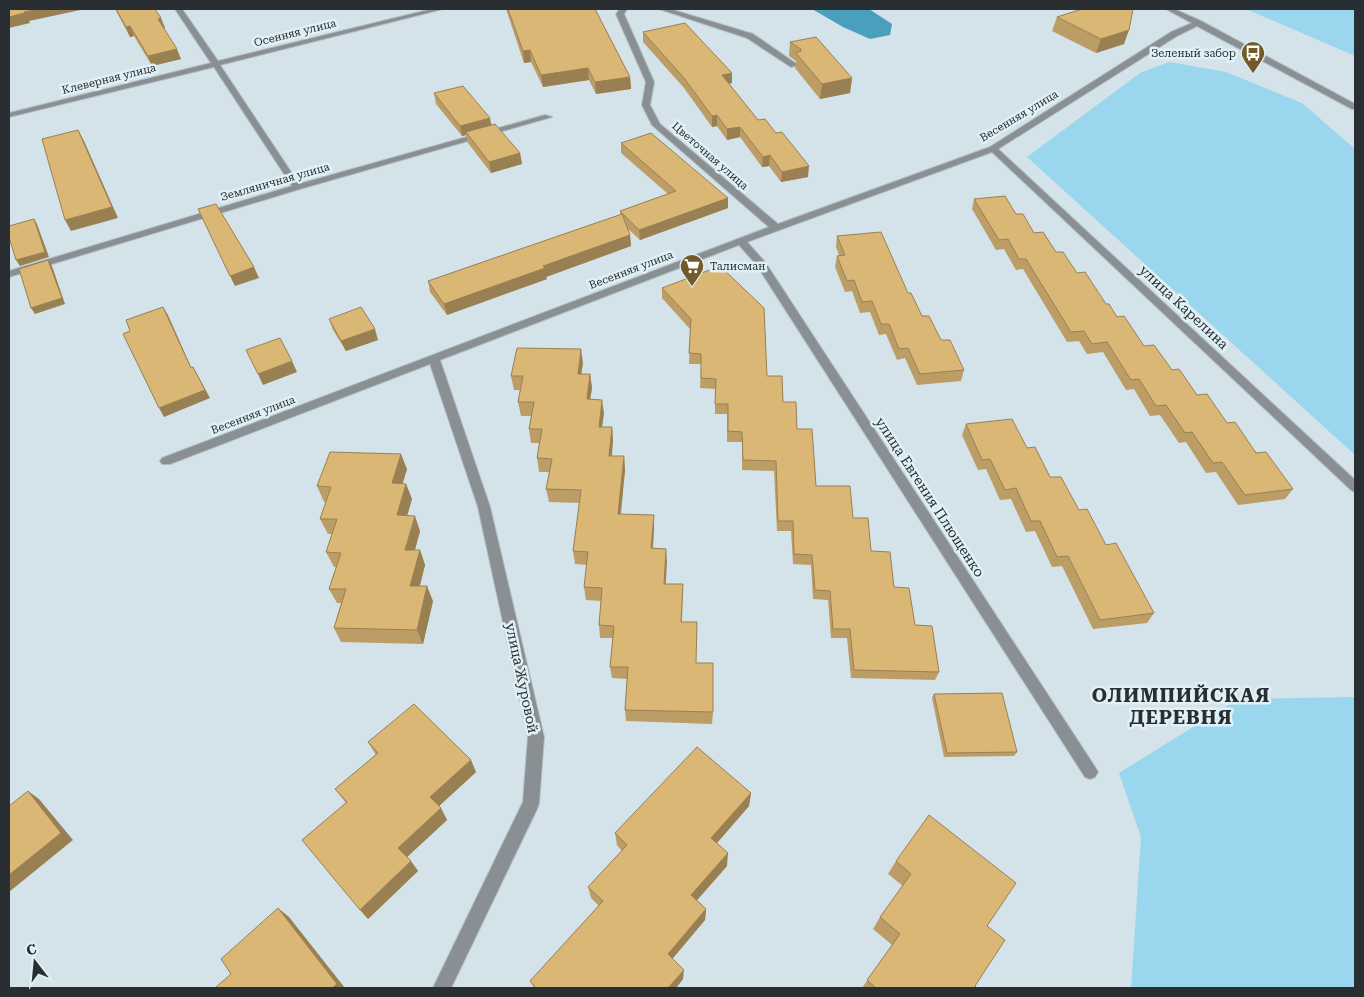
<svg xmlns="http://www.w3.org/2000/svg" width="1364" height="997" font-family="'Roboto Serif',serif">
<rect width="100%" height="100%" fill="#d3e3e9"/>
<!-- green -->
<g fill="#9bd6ef">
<path d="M1246,9H1355V56Z"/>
<path d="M1169,62L1226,72L1302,103L1355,149V455L1027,157L1140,73Z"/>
<path d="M1355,697V988H1131L1141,837L1119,773L1238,699Z"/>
</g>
<!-- water -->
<path fill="#4b9fbe" d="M812,9H869L892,24L890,35L870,39L843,27Z"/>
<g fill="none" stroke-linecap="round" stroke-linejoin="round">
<!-- minor casing -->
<g stroke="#b1bfc4" stroke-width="2">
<g id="minor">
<path d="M175,9H182L218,61L432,9H443L220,65L299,184L545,115L552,117L300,189L9,277V271L292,186L214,67L9,117V113L211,63Z"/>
<path d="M620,9H627L624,14L654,82L650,105L660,124L778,224L990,147L1171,32L1192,23L1166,9H1174L1201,21L1355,104V109H1352L1197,26L1177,36L998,149L1355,480V492L1351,490L992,152L747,242L765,262L1095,767L1098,772L1095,777L1090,779L1085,777L756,264L739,245L440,360L490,507L544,737L539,803L537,809L451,988H433L523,802L528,737L478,507L430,364L170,464H162L160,461L162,458L769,227L652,125L642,105L646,82L616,14Z"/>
<path d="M659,9H670L753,34L798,65L791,67L747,38Z"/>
</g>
</g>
<!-- minor -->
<use href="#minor" fill="#898f92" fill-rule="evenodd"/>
</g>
<!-- wall -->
<g fill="#bc9d65">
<path d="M115,9H155L165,28L164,29L181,59L152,66L134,36L130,37Z"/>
<path d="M506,9H595L630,77L631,89L596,94L589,80L543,87L531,62L524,63Z"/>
<path d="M1057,17L1124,44L1096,53L1052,31Z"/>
<path d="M643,32L732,83L729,84L758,120L808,177L781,182L769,166L762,167L740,137L727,140L717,126L712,127L684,88L643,42Z"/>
<path d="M790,42L852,78L850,93L820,99L795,68L796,61L789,56Z"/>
<path d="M434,93L491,125L520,153L522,164L491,173L468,143L466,135L462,136L436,104Z"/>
<path d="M621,143L728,198V208L640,240L627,228L630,235L631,246L546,277L547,279L447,315L430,292L428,281L620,215V211L668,194L621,153Z"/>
<path d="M974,199L1016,214L1034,233L1056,252L1144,346L1172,370L1197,395L1227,423L1293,489L1285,499L1238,505L1216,472L1206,473L1186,442L1179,443L1160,415L1150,416L1134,389L1126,390L1103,352L1087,354L1079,341L1067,342L1023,269L1016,270L1004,249L996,250L972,209Z"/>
<path d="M837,236L908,293L922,316L964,370L961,381L917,385L905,358L897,360L886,334L879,335L870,312L860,313L852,291L845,292L835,267L837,256L839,255L836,247Z"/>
<path d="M662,288L767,376L783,402L797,429L816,486L853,518L871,551L894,587L939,672L935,680L851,678L847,638H831L828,600L813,599L811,565L793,564L791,531H777L774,471L742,470V442H727V414H715V389L700,388L701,364H689L690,329L662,298Z"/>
<path d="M329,319L378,340L346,351L333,330Z"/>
<path d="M583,363L581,374H590L592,388L590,399L604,413L602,427H612L613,441L612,456H624L625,470L621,514L654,528L653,548L666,549L665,584H683L682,622L713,712L712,724L626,721L625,710L627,679L612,678L610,667L613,638H600L599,625L601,601L586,600L584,587L587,565L575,564L573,551L580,503L549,502L546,489L549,472H539L537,458L539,443H531L529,429L531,416H521L518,402L520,390H514L511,376Z"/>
<path d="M966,424L1027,448L1050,477L1079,510L1106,545L1154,613L1147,623L1093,629L1062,566L1052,567L1035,531L1026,532L1011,499L1000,500L986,469L978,470L962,435Z"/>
<path d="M407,469L402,484H406L412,499L407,515L420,531L415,550H420L425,565L420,586L433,601L423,644L341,642L334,628L341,603H337L329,589L336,567H334L326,552L332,534H328L320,519L326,502H324L317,486Z"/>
<path d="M934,694L1017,752L1014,756L944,757L932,698Z"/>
<path d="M368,742L476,772L439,806L447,820L407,857L418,871L368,919L346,803L335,789L376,755Z"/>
<path d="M751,793L749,806L717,843L727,866L697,900L706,909L705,920L672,959L683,979L676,988H534L530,981L599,906L591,898L588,887L622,851L617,845L615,833Z"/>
<path d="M896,861L987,926L975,986L977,988H862L892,945L873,929L880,917L903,886L888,874Z"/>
</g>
<!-- shaded-wall -->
<g fill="#998053">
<path d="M36,9H85L29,21L30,23L9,28V17L24,12Z"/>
<path d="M161,18L165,28L162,29L158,19Z"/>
<path d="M130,26L134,36L130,37L126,27Z"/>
<path d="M1129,30L1124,44L1096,53L1101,39Z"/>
<path d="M177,49L181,59L152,66L148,56Z"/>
<path d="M530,50L531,62L524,63L523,51Z"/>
<path d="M588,68L589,80L543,87L541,75Z"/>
<path d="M732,73V83L722,85V75Z"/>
<path d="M630,77L631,89L596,94L595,82Z"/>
<path d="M852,78L850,93L820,99L822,84Z"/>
<path d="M717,115V126L712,127V116Z"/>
<path d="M490,118L492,128L466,132V135L462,136L460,126Z"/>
<path d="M740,127V137L727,140V129Z"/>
<path d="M78,130L84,141L118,218L71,231L65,220Z"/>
<path d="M520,153L522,164L491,173L489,162Z"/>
<path d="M770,155L769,166L762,167L763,157Z"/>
<path d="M809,166L808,177L781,182L782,172Z"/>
<path d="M728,198V208L640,240L639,230Z"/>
<path d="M34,219L37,224L49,257L20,266L16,260Z"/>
<path d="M630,235L631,246L546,277L547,279L447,315L444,304L543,266Z"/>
<path d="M48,260L52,266L65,304L35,314L31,308Z"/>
<path d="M254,267L259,278L235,286L230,276Z"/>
<path d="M163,307L168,315L195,376L191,368Z"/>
<path d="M375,329L378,340L346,351L341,341Z"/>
<path d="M581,349L583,363L579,388L578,374Z"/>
<path d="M292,361L297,372L263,385L258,374Z"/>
<path d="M193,367L210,398L164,417L159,408Z"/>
<path d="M590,374L592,388L588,413L587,399Z"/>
<path d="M602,400L604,413L600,441L599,427Z"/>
<path d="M612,427L613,441L610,469L609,456Z"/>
<path d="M401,454L407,469L398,499L392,483Z"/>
<path d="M624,456L625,470L619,527L618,514Z"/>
<path d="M406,484L412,499L403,530L397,515Z"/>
<path d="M654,515V528L652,561L651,548Z"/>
<path d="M415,516L420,531L411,564L405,550Z"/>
<path d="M666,549L667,562L665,596L664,584Z"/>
<path d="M420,550L425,565L416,600L410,586Z"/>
<path d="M427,586L433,601L423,644L417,630Z"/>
<path d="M471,760L476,772L437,808L430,797Z"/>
<path d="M28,791L39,799L73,840L9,892V875Z"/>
<path d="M751,793L749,806L710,851L711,838Z"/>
<path d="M441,808L447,820L406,858L398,848Z"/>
<path d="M728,853L727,866L691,907V895Z"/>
<path d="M411,861L418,871L368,919L360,910Z"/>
<path d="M278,908L289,917L345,988H332Z"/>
<path d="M706,909L705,920L668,964V954Z"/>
<path d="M684,970L683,979L676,988H668Z"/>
</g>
<!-- building -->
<g fill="#dbb776" stroke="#998053">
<path d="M9,9H36L24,12L25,13L9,17Z"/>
<path d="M116,9H155L161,18L158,19L177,49L148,56L130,26L126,27Z"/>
<path d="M508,9H595L630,77L595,82L588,68L541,75L530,50L523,51Z"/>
<path d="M1082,9H1133L1129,30L1101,39L1057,17Z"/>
<path d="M685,23L732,73L722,75L758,120L765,119L776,133L782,132L809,166L782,172L770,155L763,157L740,127L727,129L717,115L712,116L684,78L643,32Z"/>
<path d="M816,37L852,78L822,84L796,53L801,51V49L790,42Z"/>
<path d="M463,86L490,118L460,126L434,93Z"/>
<path d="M495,124L520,153L489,162L466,132Z"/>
<path d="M78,130L112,207L65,220L42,139Z"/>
<path d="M651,133L728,198L639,230L620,211L676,191L621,143Z"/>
<path d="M1005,196L1016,214H1023L1034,233L1043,232L1056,252H1063L1077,273L1085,272L1106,304H1109L1117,317L1124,316L1144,346L1154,345L1172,370L1179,369L1197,395L1207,394L1227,423L1235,422L1256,453L1266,452L1293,489L1245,495L1222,462L1213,463L1192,432L1185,433L1166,405L1156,406L1139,379L1131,380L1107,342L1092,344L1084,331L1071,332L1026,259H1019L1008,239L999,240L974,199Z"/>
<path d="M216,204L254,267L230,276L198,209Z"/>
<path d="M622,214L630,235L543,266L545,268L444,304L428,281Z"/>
<path d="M34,219L45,252L16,260L9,237V226Z"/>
<path d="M881,232L908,293H911L922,316H929L941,340H950L964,370L920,374L908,348L899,349L889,324H881L872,301L862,302L854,280L847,281L837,256L845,255L837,236Z"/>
<path d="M48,260L62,298L31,308L19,269Z"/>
<path d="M720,266L764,308L767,376H782L783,402H796L797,429H812L816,486H850L853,518H868L871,551L890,552L894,587L909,588L915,625L932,626L939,672L854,670L850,629H833L830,591L815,590L812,555L794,554L793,521H778L776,461L743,460L742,432L728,431V404H715L716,379L701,378V354L689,353L691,319L662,288Z"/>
<path d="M163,307L191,368L193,367L205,390L159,408L123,334L130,331L126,320Z"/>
<path d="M361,307L375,329L341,341L329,319Z"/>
<path d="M280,338L292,361L258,374L246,350Z"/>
<path d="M517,348L581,349L578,374H590L587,399L602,400L599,427H612L609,456H624L618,514L654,515L651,548L666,549L664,584H683L681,622H697L696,663H713V712L625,710L628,667H610L614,626L599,625L602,588L584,587L588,552L573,551L581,490L546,489L552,459L537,458L542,429H529L534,402H518L523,376H511Z"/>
<path d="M1012,419L1027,448L1035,447L1050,477H1061L1079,510L1087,509L1106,545L1116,543L1154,613L1100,620L1068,556L1057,557L1040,521H1031L1016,488L1005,490L990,459L982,460L966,424Z"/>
<path d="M330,452L401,454L392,483L406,484L397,515L415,516L405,550H420L410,586H427L417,630L334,628L346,589H329L341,553L326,552L337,519H320L331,487L317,486Z"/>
<path d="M1002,693L1017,752L947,753L934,694Z"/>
<path d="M414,704L471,760L430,797L441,808L398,848L411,861L360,910L302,840L347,802L335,789L378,753L368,742Z"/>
<path d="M697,747L751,793L711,838L728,853L691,895L706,909L668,954L684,970L668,988H536L530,981L603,901L588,887L627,845L615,833Z"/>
<path d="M28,791L61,833L9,875V806Z"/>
<path d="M929,815L1016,883L987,926L1005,940L975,986L977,988H876L867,980L900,934L880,917L911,874L896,861Z"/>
<path d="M278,908L337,984L332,988H215L231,974L221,959Z"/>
</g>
<!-- icons -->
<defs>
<g id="bus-pin" transform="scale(1.25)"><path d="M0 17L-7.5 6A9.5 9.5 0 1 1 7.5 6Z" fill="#735a2b" stroke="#e0f0f7"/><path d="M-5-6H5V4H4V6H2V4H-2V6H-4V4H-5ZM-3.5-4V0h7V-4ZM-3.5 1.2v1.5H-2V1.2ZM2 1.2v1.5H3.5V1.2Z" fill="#fff"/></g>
<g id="supermarket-pin" transform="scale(1.25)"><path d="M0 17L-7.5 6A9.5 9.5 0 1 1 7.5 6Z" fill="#735a2b" stroke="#e0f0f7"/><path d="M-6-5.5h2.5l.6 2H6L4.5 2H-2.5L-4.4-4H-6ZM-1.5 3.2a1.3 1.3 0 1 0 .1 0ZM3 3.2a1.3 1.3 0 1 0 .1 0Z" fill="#fff"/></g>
</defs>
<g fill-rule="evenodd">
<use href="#bus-pin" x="1253" y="53"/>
<use href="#supermarket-pin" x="692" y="266"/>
</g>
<g text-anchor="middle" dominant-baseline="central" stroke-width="5" stroke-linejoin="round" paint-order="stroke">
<!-- far-street labels -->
<g font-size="11" fill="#282e31" stroke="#e0f0f7">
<text transform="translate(295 33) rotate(-14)">Осенняя улица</text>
<text transform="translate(109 79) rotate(-14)">Клеверная улица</text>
<text transform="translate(1019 116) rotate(-31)">Весенняя улица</text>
<text transform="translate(710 156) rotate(41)">Цветочная улица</text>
<text transform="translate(275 182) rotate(-16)">Земляничная улица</text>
<text transform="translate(631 270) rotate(-21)">Весенняя улица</text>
<text transform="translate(253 415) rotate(-21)">Весенняя улица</text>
</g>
<!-- far-poi labels -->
<g font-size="11" fill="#282e31" stroke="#e0f0f7" text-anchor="end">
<text x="1236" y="53">Зеленый забор</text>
<text x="710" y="266" text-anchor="start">Талисман</text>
</g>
<!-- street labels -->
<g font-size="14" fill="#282e31" stroke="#e0f0f7">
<text transform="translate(1184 307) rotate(43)">улица Карелина</text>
<text transform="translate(930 497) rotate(57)">улица Евгения Плющенко</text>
<text transform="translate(522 678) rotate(78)">улица Журовой</text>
</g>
<!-- district labels -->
<g font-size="19" font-weight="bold" letter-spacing="1" fill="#282e31" stroke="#e0f0f7">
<text x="1181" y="695">ОЛИМПИЙСКАЯ<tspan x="1181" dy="22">ДЕРЕВНЯ</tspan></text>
</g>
</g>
<!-- border -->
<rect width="1364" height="997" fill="none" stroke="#282e31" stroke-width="20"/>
<!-- north arrow -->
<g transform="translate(35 962) rotate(344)" stroke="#e0f0f7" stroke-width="4" paint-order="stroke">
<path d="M0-4L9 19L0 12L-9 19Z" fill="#282e31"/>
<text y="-8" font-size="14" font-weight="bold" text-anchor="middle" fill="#282e31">С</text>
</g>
</svg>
